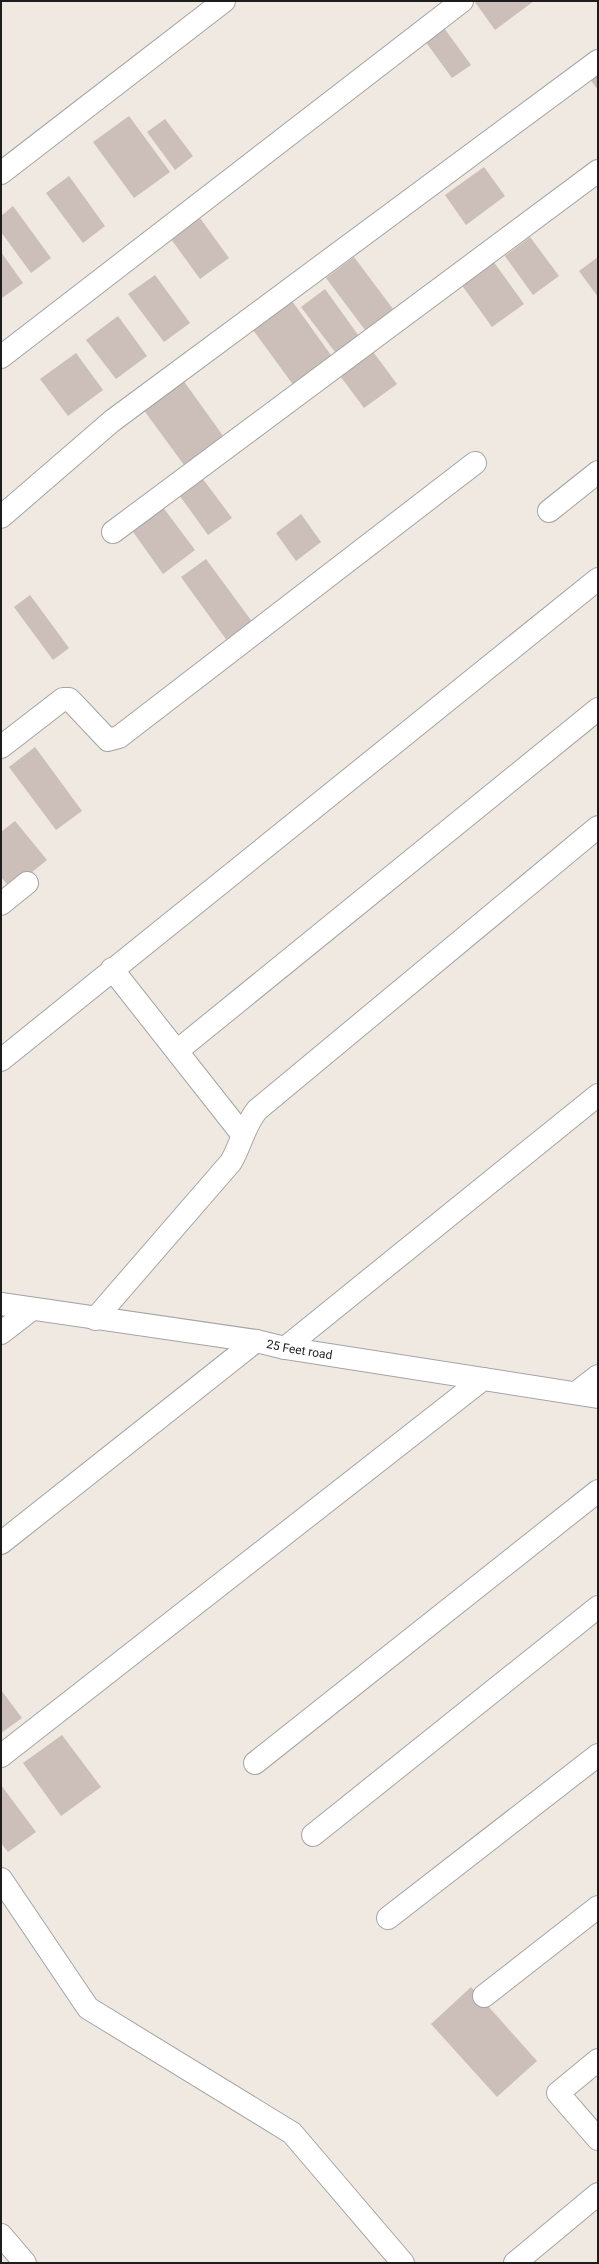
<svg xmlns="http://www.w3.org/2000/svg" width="599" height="2264" font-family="Roboto,sans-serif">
<rect width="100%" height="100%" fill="#f0e9e2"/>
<!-- building -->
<g fill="#ccbeb8">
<path d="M477,1H534L495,30L475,2Z"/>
<path d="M444,28L471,65L452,78L425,41Z"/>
<path d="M598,67V90L587,75Z"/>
<path d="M129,116L170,172L134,198L93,142Z"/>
<path d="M165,119L193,156L175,170L147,132Z"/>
<path d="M484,167L505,196L466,225L445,195Z"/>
<path d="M69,176L105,226L83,243L46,193Z"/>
<path d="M13,206L51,258L31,273L1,232V216Z"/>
<path d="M200,218L229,258L200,279L171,239Z"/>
<path d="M530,237L559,276L533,295L505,256Z"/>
<path d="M1,252L23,283L2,298L1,297Z"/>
<path d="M354,257L396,313L368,334L326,278Z"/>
<path d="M598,257V297L579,271Z"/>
<path d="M493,261L524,304L492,327L461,284Z"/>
<path d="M155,275L190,323L164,342L128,294Z"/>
<path d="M325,289L361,339L338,356L301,307Z"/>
<path d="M292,301L333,358L294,386L253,330Z"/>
<path d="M118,316L147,356L116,379L86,340Z"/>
<path d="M371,349L397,384L364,408L338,373Z"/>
<path d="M76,353L103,390L68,416L40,379Z"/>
<path d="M183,380L226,440L187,469L143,409Z"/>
<path d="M200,475L232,518L208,535L177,492Z"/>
<path d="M162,506L195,550L163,574L131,529Z"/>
<path d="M301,514L321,542L296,561L276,533Z"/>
<path d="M206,559L253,623L228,642L181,577Z"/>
<path d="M30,595L69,648L53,660L14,607Z"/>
<path d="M35,747L82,811L56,830L9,767Z"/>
<path d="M15,821L47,860L11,889L1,877V832Z"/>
<path d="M1,1690L22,1718L1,1733Z"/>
<path d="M62,1735L101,1787L61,1816L23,1763Z"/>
<path d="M1,1785L36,1832L8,1852L1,1843Z"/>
<path d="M471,1987L537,2061L497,2097L431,2024Z"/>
</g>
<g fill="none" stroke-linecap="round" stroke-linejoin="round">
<!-- minor casing -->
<g stroke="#a4a4a4" stroke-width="24">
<g id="minor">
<path d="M1,173L224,1"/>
<path d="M1,357L462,1"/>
<path d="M549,511L598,472"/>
<path d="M1,517L112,421L598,61"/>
<path d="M113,532L598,171"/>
<path d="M1,747L63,699H69L74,704L108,740L119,737L475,463"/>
<path d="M1,904L27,883"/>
<path d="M112,969L242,1134"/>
<path d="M177,1051L598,709"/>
<path d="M1,1060L598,579"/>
<path id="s1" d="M1,1304L256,1341L285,1348L598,1397"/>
<path d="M95,1319L231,1162C241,1145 244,1126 257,1110L598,827"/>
<path d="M1,1333L32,1309"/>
<path d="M285,1348L598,1095"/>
<path d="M576,1393L598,1376"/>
<path d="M1,1543L256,1341"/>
<path d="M1,1756L483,1379"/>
<path d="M255,1763L598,1491"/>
<path d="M313,1835L598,1607"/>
<path d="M1,1879L88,2008L292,2133L403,2263"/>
<path d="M388,1918L598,1755"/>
<path d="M484,1996L598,1907"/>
<path d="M598,2060L558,2093L598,2139"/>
<path d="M1,2235L25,2263"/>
<path d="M515,2263L598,2194"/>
</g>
</g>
<!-- minor -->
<use href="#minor" stroke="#fff" stroke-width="22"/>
</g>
<g text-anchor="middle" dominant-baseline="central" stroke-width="3" stroke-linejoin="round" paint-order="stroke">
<!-- street labels -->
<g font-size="12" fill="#1d1d1d" stroke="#fff">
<text stroke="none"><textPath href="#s1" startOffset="302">25 Feet road</textPath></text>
</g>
</g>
<!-- border -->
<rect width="599" height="2264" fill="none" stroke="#1d1d1d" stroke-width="4"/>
</svg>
